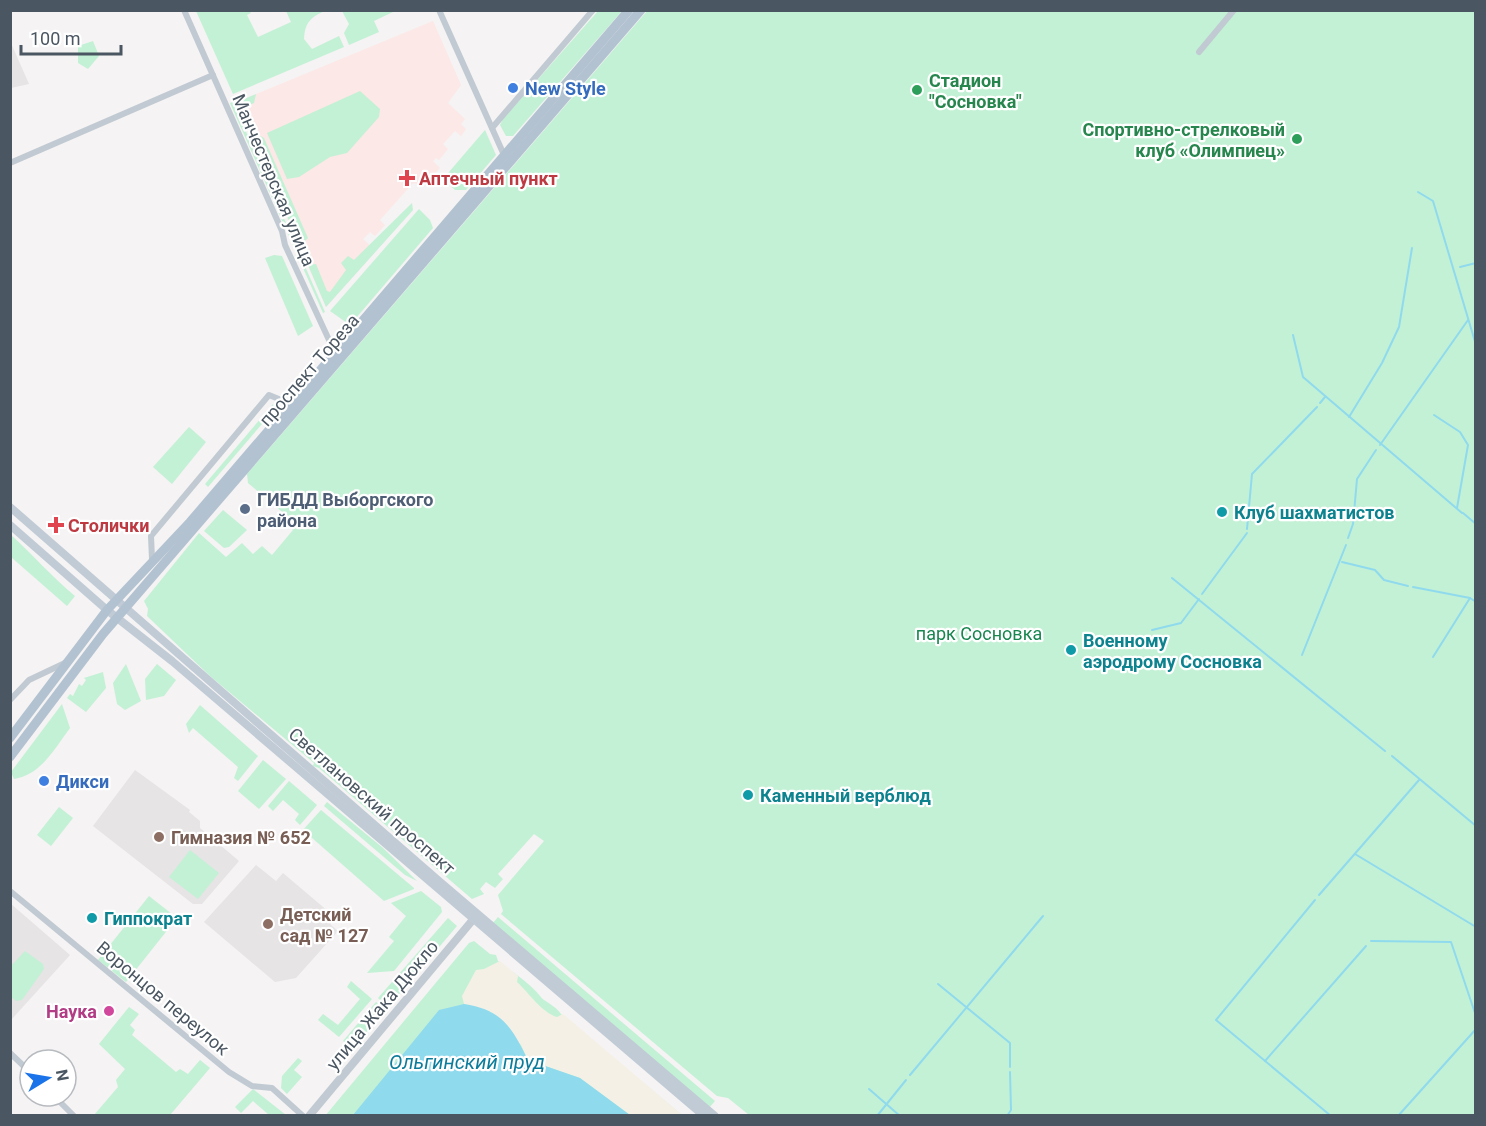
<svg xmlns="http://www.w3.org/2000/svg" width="1486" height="1126" font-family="Roboto,sans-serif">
<rect width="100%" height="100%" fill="#f5f3f3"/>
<!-- education -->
<g fill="#e6e4e5">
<path d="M10,43H11L29,84L11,88Z"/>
<path d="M135,770L190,810L189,812L200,821V828L239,861L202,904H193L93,826Z"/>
<path d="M256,865L276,881L283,873L329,912L331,925L338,931L296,978L275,982L204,922Z"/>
<path d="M11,904L70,955L11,1020Z"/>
</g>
<!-- medical -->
<path fill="#fce8e6" d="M433,21L461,85L448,103L465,119L461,124L466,129L461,136L455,131L443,144L448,149L439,160L436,158L433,161L440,168L428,181L421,185L413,183L380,220L385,225L375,236L370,232L363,239L376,251L326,307L237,102Z"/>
<!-- green -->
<g fill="#c3f1d5">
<path d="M196,11H249L251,13L247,15L258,37L291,22L286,11H325C311,17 305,22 304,39L312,49L339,36L344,47L233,94Z"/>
<path d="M342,11H395L374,21L379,32L349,45L344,33L349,24Z"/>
<path d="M598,11H622L513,136H506L500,125L503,119Z"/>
<path d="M647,11H1475V1115H749L728,1098L717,1096L501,914L503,911L498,895L544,841L534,834L498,874L503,879L495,888L486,882L480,889L484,894L472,899L319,768L313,766L314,763L210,676L147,616L148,609L144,601L199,533L226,557L242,543L253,554L262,546L272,555L293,530L290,528L294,522L248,483L247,474Z"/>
<path d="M93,41L99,56L88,69L78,63V46Z"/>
<path d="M360,91L380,109L379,117L347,153L330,157L299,177L287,179L267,133Z"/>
<path d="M256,94L254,103L245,107L257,134L264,138L308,238L305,241L311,256L307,262L237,102Z"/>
<path d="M233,102L325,312L323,313L230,103Z"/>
<path d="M485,130L496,155L466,190H455L443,179Z"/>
<path d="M412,203L413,210L326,307L308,265L316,264L327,291L330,292L346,270L341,263L348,256L354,260Z"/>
<path d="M419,209L430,220L433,228L350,325L330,311Z"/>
<path d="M274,255L282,256L313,326L298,336L265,258Z"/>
<path d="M273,404L274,410L208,487L205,484Z"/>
<path d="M189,427L206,442L172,484L153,467Z"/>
<path d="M223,510L247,530L229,547L224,548L204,531Z"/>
<path d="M11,535C33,555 52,577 75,596L67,606L11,557Z"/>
<path d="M126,664L141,701L125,710L117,704L113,683Z"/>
<path d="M157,664L176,680L164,696L146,700L145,679Z"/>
<path d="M103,672L106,688L86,712L67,698L70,694L73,696L79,684L82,686L86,680L84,678Z"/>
<path d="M62,704L70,728C55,748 41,775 14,779L11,772Z"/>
<path d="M200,705L258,756L238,781L234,778L238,767L193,728L189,733L186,724Z"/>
<path d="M263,760L286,779L259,809L238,791Z"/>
<path d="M289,781L317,805L300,825L295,820L299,814L283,800L273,811L268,806Z"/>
<path d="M327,802L383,848L417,881L405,875L324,806Z"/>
<path d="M59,807L73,818L51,846L37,835Z"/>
<path d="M321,810L414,888V889L384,901L303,830Z"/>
<path d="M190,850L219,873L198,899L169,877Z"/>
<path d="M421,891L441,907L442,912L394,971L367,973L394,941L389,937L406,916L391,903Z"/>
<path d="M149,896L177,918L126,982L98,960Z"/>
<path d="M498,917L715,1101L709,1108L492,924Z"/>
<path d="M448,918L457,926L388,1007L378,998Z"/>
<path d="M474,941L490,954L496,955L498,961C512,972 530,983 540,996C543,1001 555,1005 561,1014L682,1115L325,1116L469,943Z"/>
<path d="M25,951L43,964L44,969L22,1000L16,1001L11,997V966Z"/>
<path d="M351,981L372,999L339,1037L318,1020L323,1014L338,1025L360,999L347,987Z"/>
<path d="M376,1002L386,1010L356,1044L349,1045L343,1041Z"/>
<path d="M129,1007L139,1014L130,1025L135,1030L132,1035L176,1072L180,1069L188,1074L200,1060L210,1068L170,1115H94L118,1087L116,1080L125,1069L99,1044Z"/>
<path d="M298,1058L302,1061L294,1070L302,1077L287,1094L281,1088L282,1076Z"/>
<path d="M253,1089L286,1115H269L253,1101L241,1113L235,1107Z"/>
</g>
<!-- sand -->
<path fill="#f5f0e5" d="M500,961L518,976L517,982C530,994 541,1012 557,1017L563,1014L682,1115H630L580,1078L528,1060L521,1045L489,1011L464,1004L462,996L476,970L484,969Z"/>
<!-- water -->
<path fill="#90daee" d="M464,1004C503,1010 512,1028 528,1060L580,1078L630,1115H353L439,1010Z"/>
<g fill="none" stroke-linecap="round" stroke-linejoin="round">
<!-- stream -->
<g stroke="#90daee" stroke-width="2">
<path d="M1418,192L1433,201L1476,345"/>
<path d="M1460,267L1476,263"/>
<path d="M1293,335L1303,377L1462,513"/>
<path d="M1320,403L1325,397"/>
<path d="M1434,415L1460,432L1468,445L1457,508"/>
<path d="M1349,417L1382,363L1399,327L1412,248"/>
<path d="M1380,445L1468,320"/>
<path d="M1463,513L1476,524"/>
<path d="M1247,529L1252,474L1317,407"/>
<path d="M1348,538L1353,524L1357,479L1376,450"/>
<path d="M1342,562L1375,570L1384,580L1408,586"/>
<path d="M1172,578L1385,751"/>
<path d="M1413,587L1470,598L1476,602"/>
<path d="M1202,594L1247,533"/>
<path d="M1152,630L1181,623L1199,599"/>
<path d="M1302,655L1346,545"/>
<path d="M1433,657L1470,598"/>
<path d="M1392,756L1476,826"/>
<path d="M1355,854L1476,927"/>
<path d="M1319,895L1419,780"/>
<path d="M1315,900L1216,1020L1331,1116"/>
<path d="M1371,941L1451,942L1476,1016"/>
<path d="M938,984L1010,1043V1067"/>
<path d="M1265,1061L1366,946"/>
<path d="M910,1075L1043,916"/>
<path d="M869,1089L900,1116"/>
<path d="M877,1116L906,1080"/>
<path d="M1007,1116L1011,1110L1010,1072"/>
<path d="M1398,1116L1476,1029"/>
</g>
<!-- minor -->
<g stroke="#c1cad2" stroke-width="6">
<path d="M184,10L282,231L285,245L336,355"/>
<path d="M439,10L504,155"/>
<path d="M1199,52L1234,10"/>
<path d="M492,128L593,10"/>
<path d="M10,163L213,75"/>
<path d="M152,559L151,536L269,395L291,404"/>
<path d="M10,700L29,680L67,662"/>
<path d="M10,891L229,1072L252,1086L272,1088L303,1116"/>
<path d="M10,1053L30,1072"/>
<path d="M54,1096L74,1116"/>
</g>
<!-- tertiary -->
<path stroke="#c1cad2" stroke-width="8" d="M309,1116L476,916"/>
<!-- secondary -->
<g stroke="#c1cbd6" stroke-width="8">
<path d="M10,507L439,881L715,1116"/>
<path d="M10,525L107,610L172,661L704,1116"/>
</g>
<!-- primary -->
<g stroke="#b3c2d1" stroke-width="9">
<path d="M10,738L107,610L190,522L629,10"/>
<path d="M10,757L103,634L641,10"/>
</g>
</g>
<!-- markers -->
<g fill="#3f7fe0" stroke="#fff" stroke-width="2">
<circle cx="513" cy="88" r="6"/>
<circle cx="44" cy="781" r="6"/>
</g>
<g fill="#2e9e5b" stroke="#fff" stroke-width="2">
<circle cx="917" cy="90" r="6"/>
<circle cx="1297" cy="139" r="6"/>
</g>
<g fill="#e0444e" stroke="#fff" stroke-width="2">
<path d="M404 169h6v6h6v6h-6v6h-6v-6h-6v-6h6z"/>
<path d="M53 516h6v6h6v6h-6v6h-6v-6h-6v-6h6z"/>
</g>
<circle fill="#5c6f8a" stroke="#fff" stroke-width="2" cx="245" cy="509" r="6"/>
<g fill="#0f9aa8" stroke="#fff" stroke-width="2">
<circle cx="1222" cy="512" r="6"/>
<circle cx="1071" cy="650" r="6"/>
<circle cx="748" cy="795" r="6"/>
<circle cx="92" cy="918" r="6"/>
</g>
<g fill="#8d6e63" stroke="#fff" stroke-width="2">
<circle cx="159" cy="837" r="6"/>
<circle cx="268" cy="924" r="6"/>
</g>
<circle fill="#d1479c" stroke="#fff" stroke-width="2" cx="109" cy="1011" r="6"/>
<g text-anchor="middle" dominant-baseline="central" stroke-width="4.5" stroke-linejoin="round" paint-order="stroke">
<!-- leisure labels -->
<g font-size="18" font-weight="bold" fill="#27864d" stroke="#fff" text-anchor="start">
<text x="929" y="80">Стадион<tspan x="929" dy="21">"Сосновка"</tspan></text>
<text x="1285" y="129" text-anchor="end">Спортивно-стрелковый<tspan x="1285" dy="21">клуб «Олимпиец»</tspan></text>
</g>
<!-- shop labels -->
<g font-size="18" font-weight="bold" fill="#366cbe" stroke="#fff" text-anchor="start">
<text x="525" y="88">New Style</text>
<text x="56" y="781">Дикси</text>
</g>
<!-- health labels -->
<g font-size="18" font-weight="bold" fill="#be3a42" stroke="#fff" text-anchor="start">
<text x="419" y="178">Аптечный пункт</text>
<text x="68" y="525">Столички</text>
</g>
<!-- street labels -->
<g font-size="18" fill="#4a5661" stroke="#fff">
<text transform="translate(274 180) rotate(67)">Манчестерская улица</text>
<text transform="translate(309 370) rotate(-49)">проспект Тореза</text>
<text transform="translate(372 801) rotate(41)">Светлановский проспект</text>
<text transform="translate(163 998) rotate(40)">Воронцов переулок</text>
<text transform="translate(382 1005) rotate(-50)">улица Жака Дюкло</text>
</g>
<!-- service labels -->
<g font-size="18" font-weight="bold" fill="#4e5e75" stroke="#fff" text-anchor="start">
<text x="257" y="499">ГИБДД Выборгского<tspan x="257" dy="21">района</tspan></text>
</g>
<!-- culture labels -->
<g font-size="18" font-weight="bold" fill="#0d838f" stroke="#fff" text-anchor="start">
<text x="1234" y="512">Клуб шахматистов</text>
<text x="1083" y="640">Военному<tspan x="1083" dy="21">аэродрому Сосновка</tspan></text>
<text x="760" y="795">Каменный верблюд</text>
<text x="104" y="918">Гиппократ</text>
</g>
<!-- park labels -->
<g font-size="18" fill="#17864f" stroke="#fff">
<text x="979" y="633">парк Сосновка</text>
</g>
<!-- education labels -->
<g font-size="18" font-weight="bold" fill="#785e54" stroke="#fff" text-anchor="start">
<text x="171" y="837">Гимназия № 652</text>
<text x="280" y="914">Детский<tspan x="280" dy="21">сад № 127</tspan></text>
</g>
<!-- hotel labels -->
<g font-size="18" font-weight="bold" fill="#b23c85" stroke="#fff" text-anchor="end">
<text x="97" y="1011">Наука</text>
</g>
<!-- water labels -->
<g font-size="20" font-style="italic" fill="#0c7c9b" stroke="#fff">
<text x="467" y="1062">Ольгинский пруд</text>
</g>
</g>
<!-- border -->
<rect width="1486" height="1126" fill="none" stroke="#4a5661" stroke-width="24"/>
<!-- north arrow -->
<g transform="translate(48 1078) rotate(79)"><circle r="28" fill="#ffffff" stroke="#b7bbc0" stroke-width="1.5"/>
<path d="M0-4.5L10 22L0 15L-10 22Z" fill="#1a73e8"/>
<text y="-9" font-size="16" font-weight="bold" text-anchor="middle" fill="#4a5661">N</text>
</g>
<!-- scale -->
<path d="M21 45v9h100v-9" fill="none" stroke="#4a5661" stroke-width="3"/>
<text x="30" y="45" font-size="18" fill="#4a5661" stroke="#ffffff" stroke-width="4.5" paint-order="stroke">100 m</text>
</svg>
